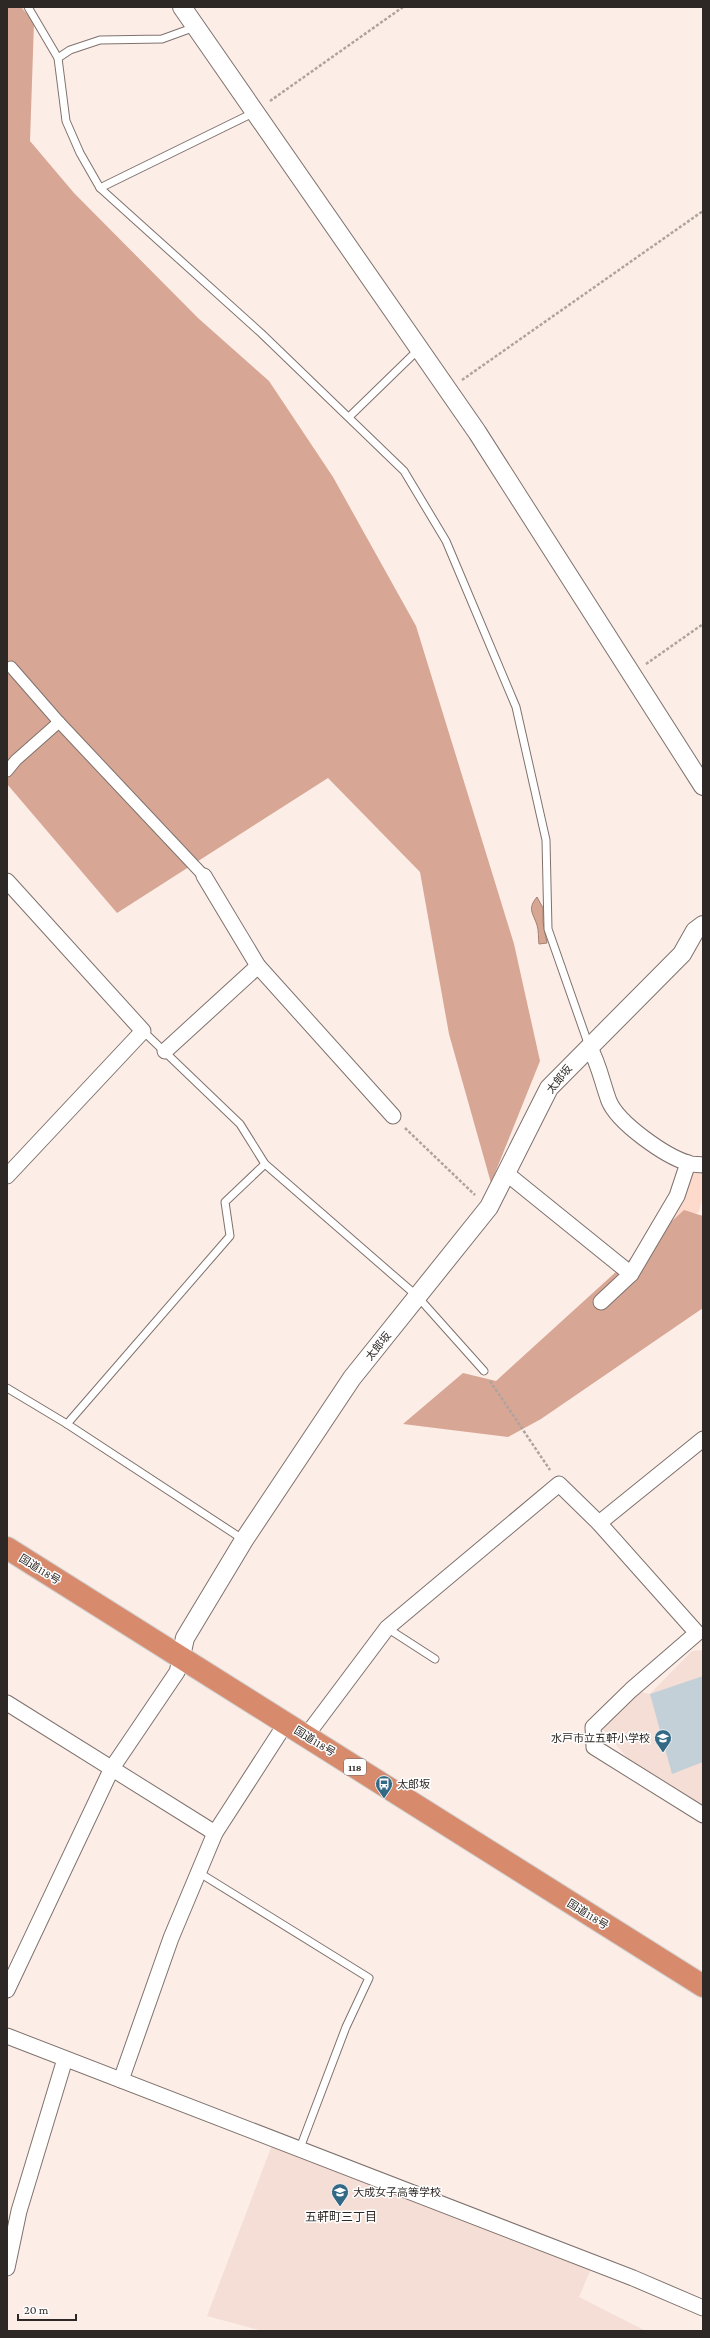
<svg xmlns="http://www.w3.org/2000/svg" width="710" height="2338" font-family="'Crimson Pro','Noto Sans JP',serif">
<rect width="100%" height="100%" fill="#fcede7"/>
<!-- built -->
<g fill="#f5ded5">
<path d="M703,1650V1809L646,1780L601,1727L631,1690L650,1694L692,1651Z"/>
<path d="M272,2145L591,2269L579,2297L646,2331H263L207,2316Z"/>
</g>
<!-- green -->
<path fill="#fedacc" d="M689,1166L703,1169V1194L699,1212L666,1223Z"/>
<!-- forest -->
<g fill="#d7a694">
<path d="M7,7H21L34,22L30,141L74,193L198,318L269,381L333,477L416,626L514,944L540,1061L491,1183L449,1034L420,872L328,778L117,913L7,784Z"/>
<path d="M684,1210L703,1216V1308L541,1419L508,1437L403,1424L463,1373L496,1381Z"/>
</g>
<!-- water -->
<path fill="#d6a693" stroke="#a38072" d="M537,897L543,908V922L547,943L539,944C538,938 539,931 537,925C533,913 527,909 537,897Z"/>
<!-- building -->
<path fill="#c3d0d8" d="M703,1676V1762L672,1774L650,1694Z"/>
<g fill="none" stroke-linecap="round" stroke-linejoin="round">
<!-- service casing -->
<g stroke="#7f726d" stroke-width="9">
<g id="service">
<path d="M28,7L58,58L66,121L80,153L100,188L261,333L404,471L446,541L516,707L546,840L548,929L589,1046"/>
<path d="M58,58L70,50L100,40L162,39L195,27"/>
<path d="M100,188L255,112"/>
<path d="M349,417L419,349"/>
<path d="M143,1031L240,1124L265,1164L417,1296L484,1371"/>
<path d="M7,1388L67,1424L244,1540"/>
<path d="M67,1424L230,1236L225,1202L265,1164"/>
<path d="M387,1628L435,1659"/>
<path d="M198,1872L369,1978L346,2027L300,2148"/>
</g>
</g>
<!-- pedestrian casing -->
<g stroke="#7f726d" stroke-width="13">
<g id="pedestrian">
<path d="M11,667L59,722L204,876"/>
<path d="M7,771L16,760L59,722"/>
</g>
</g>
<!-- minor casing -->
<g stroke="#7f726d" stroke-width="17">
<g id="minor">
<path d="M204,876L258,966L393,1116"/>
<path d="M7,881L143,1031L7,1176"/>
<path d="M589,1046C599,1064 602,1082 609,1101C618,1123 665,1156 688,1163C692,1165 698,1164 703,1165"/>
<path d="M165,1051L258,966"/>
<path d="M506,1173L631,1274"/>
<path d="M601,1302L631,1274L677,1196L688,1163"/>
<path d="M599,1523L703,1439"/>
<path d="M7,1703L215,1833"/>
<path d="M306,1736L387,1628L559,1484L599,1523L697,1633L631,1690L593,1727L594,1747L703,1815"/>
<path d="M7,1990L112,1768L177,1672L181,1656"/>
<path d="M7,2036L633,2278L703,2308"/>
<path d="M121,2080L171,1938L215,1833L286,1723"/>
<path d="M7,2268L19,2211L65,2059"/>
</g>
</g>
<!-- tertiary casing -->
<g stroke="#7f726d" stroke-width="20">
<g id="tertiary">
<path d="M182,7L477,432L703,786"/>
<path d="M181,1656L185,1638L244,1540L352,1378L489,1207L549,1088L682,954L695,931L703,925"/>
</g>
</g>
<!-- trunk casing -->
<g stroke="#d1d0cf" stroke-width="24">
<path id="trunk" d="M7,1548L703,1986"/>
</g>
<!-- path -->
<g stroke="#afa39e" stroke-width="2.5" stroke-dasharray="3 2" stroke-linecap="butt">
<path d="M270,101L403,7"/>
<path d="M462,380L703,211"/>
<path d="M646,664L703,624"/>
<path d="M405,1128L475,1195"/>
<path d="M490,1381L550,1470"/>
</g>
<!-- service -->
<use href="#service" stroke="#fff" stroke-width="7"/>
<!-- pedestrian -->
<use href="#pedestrian" stroke="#fff" stroke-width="11"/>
<!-- minor -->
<use href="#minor" stroke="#fff" stroke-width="15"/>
<!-- tertiary -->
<use href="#tertiary" stroke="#fff" stroke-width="18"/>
<!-- trunk -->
<use href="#trunk" stroke="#d78b6c" stroke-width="22"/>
</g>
<!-- icons -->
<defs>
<g id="school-pin" transform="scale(0.9)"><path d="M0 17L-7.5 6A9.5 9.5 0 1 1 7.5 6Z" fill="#346985" stroke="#fff"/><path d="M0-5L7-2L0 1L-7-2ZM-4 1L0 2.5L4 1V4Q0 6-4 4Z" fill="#fff"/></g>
<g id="bus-pin" transform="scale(0.9)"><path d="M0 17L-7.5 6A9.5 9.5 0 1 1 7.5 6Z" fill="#346985" stroke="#fff"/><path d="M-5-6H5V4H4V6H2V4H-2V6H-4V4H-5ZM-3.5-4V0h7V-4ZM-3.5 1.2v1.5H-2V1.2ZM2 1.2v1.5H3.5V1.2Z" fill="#fff"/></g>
</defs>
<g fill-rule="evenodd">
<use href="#school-pin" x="663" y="1738"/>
<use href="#bus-pin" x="384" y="1784"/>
<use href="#school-pin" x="340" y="2192"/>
</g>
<g text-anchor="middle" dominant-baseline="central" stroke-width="3" stroke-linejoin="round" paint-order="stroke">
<!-- shield labels -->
<rect fill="#fff" stroke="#6c6866" stroke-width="1" x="344" y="1759" width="22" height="16" rx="3"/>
<g font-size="10" font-weight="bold" fill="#2d2825">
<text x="355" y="1767">118</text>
</g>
<!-- street labels -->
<g font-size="11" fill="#2d2825" stroke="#fff">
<text transform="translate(559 1079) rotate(-51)">太郎坂</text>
<text transform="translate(378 1346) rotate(-51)">太郎坂</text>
<text transform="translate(40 1569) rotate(32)">国道118号</text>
<text transform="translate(315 1741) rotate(32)">国道118号</text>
<text transform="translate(588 1914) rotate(32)">国道118号</text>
</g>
<!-- poi labels -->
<g font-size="11" fill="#2d2825" stroke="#fff" text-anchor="start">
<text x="650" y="1738" text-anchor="end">水戸市立五軒小学校</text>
<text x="397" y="1784">太郎坂</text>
<text x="353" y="2192">大成女子高等学校</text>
</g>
<!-- neighbourhood labels -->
<g font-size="12" fill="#2d2825" stroke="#fff">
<text x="341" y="2217">五軒町三丁目</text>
</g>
</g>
<!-- border -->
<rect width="710" height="2338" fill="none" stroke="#2d2825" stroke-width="16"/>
<!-- scale -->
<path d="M18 2314v6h58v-6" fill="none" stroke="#2d2825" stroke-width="2"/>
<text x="24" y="2314" font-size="12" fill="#2d2825" stroke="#ffffff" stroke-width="3" paint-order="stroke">20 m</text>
</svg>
